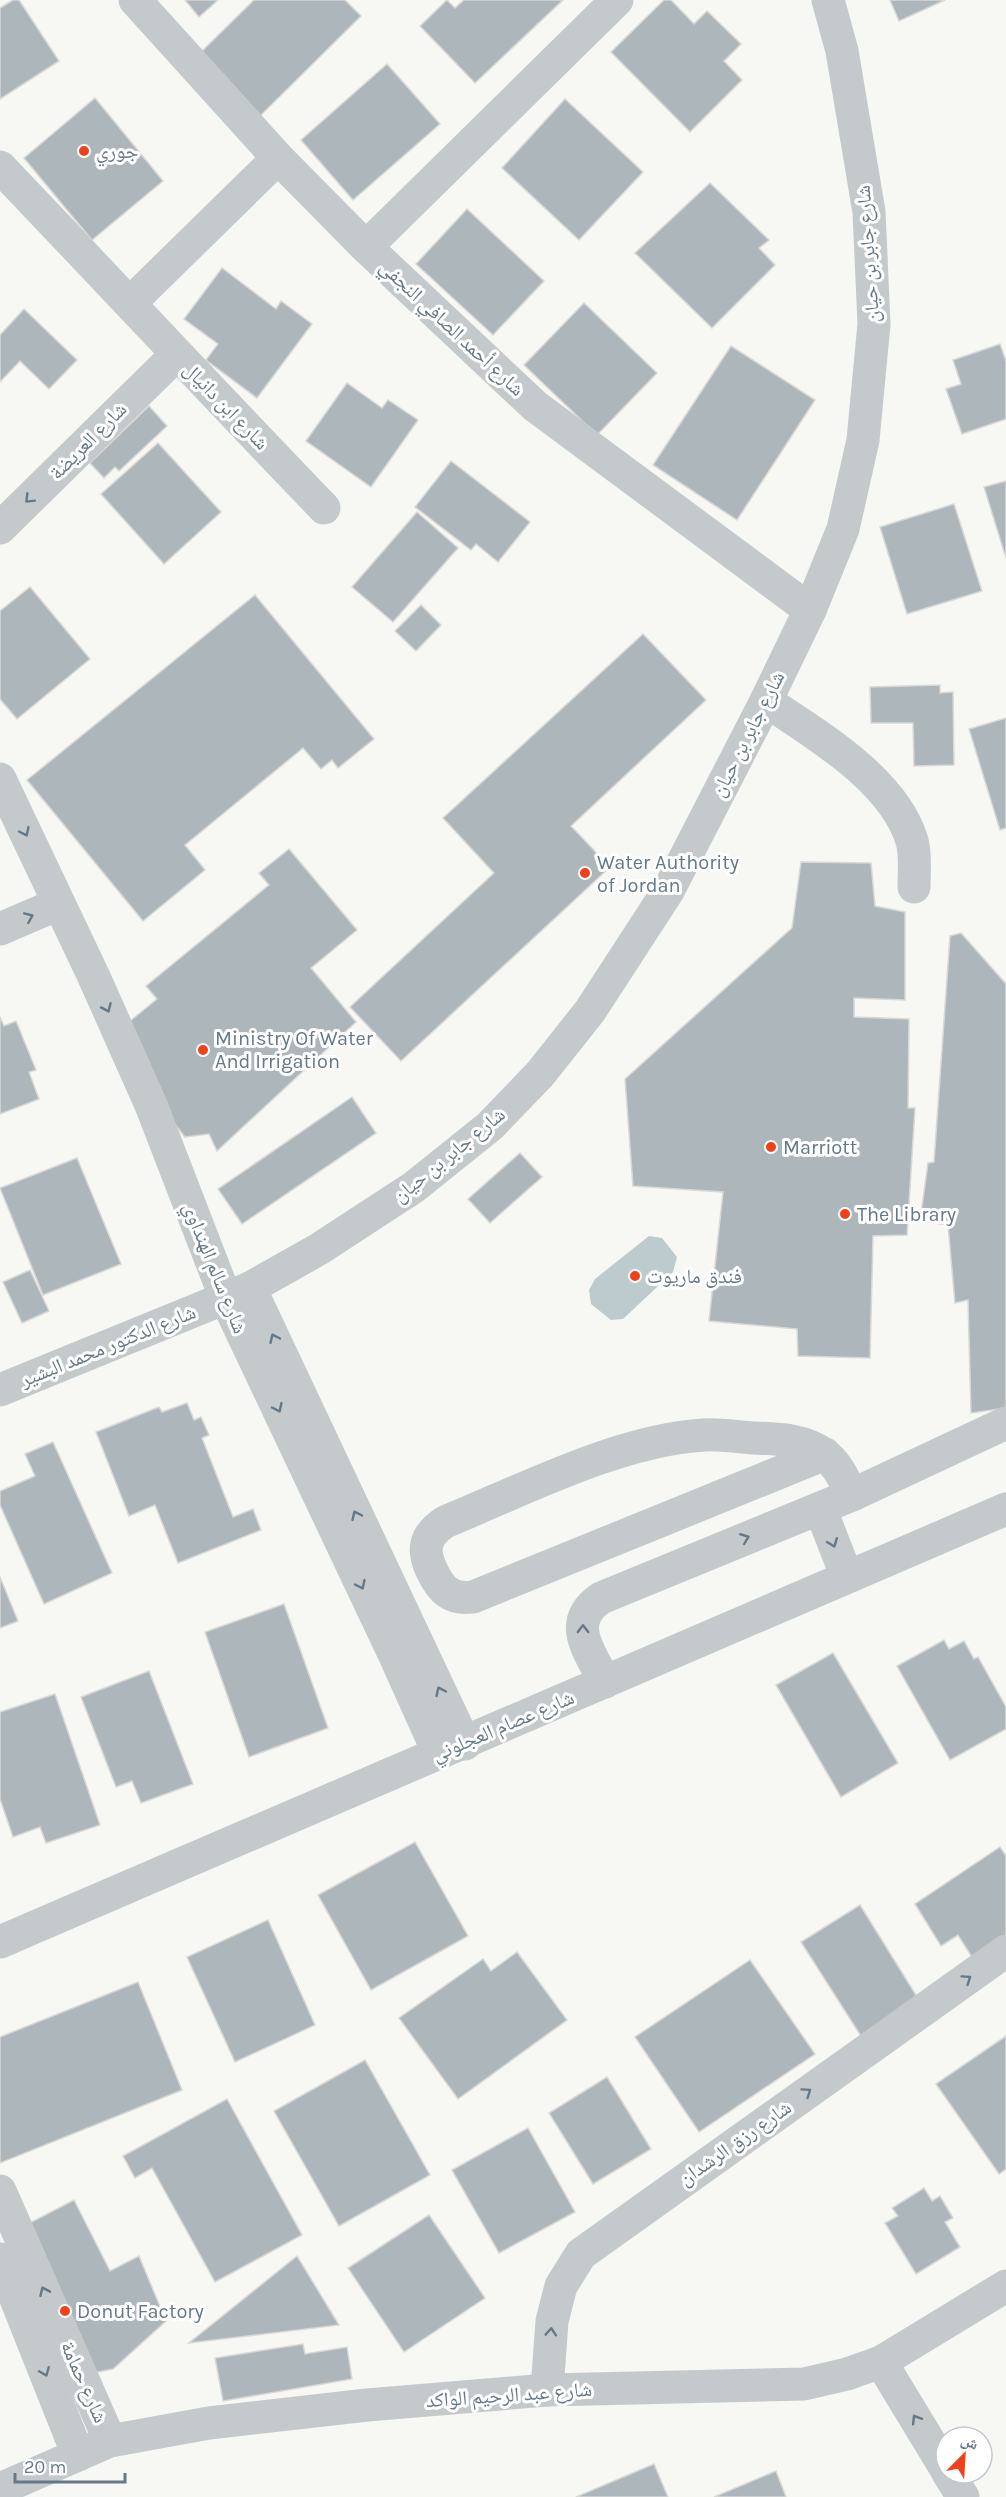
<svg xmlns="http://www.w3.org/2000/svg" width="1006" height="2497" font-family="Karla,'Noto Naskh Arabic',sans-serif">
<rect width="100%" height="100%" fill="#f7f7f3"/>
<!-- water -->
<path fill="#bdcace" d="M649,1236L662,1238L677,1257L673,1272L623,1319L611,1320L591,1304L589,1290L595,1279Z"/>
<!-- building -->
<g fill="#adb6bb" stroke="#d8d8d6" stroke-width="1.5">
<path d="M13,0H19L59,61L0,99V8Z"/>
<path d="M185,0H218L199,17Z"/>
<path d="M254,0H345L361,16L259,117L197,56Z"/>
<path d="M447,0L455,8L464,0H563L475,83L420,26Z"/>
<path d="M664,0H671L694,24L707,11L741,44L724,61L742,80L690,132L611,52Z"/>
<path d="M890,0H945L899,21Z"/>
<path d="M387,64L440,124L353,200L301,140Z"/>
<path d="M95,98L163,181L92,240L24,158Z"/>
<path d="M565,99L643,172L579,240L502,168Z"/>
<path d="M710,183L769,240L759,248L775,265L712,328L635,253Z"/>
<path d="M467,209L544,281L493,335L416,264Z"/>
<path d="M222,268L276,309L281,301L312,324L257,398L206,360L218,344L184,319Z"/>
<path d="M584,303L657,373L597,435L524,365Z"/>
<path d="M24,309L77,360L49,389L20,361L0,382V335Z"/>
<path d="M1000,344L1006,361V419L962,434L946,389L961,384L953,360Z"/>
<path d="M731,346L815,400L737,520L653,465Z"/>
<path d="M347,383L382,408L388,400L418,420L371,487L306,441Z"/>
<path d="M149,406L167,426L119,471L115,467L104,478L90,463Z"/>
<path d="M158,443L221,512L164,564L101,494Z"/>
<path d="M451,461L530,522L498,562L476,544L471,550L415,507Z"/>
<path d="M1006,481V558L984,487Z"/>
<path d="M954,504L982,591L907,614L880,527Z"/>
<path d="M417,512L458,548L393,622L352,587Z"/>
<path d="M30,587L90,659L17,719L0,699V611Z"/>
<path d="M255,595L374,739L338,768L332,760L321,769L303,748L185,845L205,870L143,921L27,780Z"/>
<path d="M421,605L441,625L416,651L395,631Z"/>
<path d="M643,634L706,700L571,826L610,867L401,1061L350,1007L494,873L443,818Z"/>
<path d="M940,685V693L953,692L954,765L914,766L913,723H871L870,687Z"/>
<path d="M1006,718V828L1000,830L969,729Z"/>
<path d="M289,849L357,930L311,968L356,1022L217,1151L209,1134L185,1137L167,1114L118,1031L157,999L146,986L269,885L259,873Z"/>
<path d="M801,862L871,863L875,906L905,912V1000L854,998V1017L909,1019L908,1108H915L907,1235L873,1236L870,1358L798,1356L797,1329L709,1321L723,1192L633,1186L625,1079L792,928Z"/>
<path d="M961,933L1006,984V1408L971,1413L968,1300L955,1303L948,1225L920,1221L928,1163L934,1162L950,936Z"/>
<path d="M0,1017L4,1026L16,1021L36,1070L29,1072L39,1099L0,1114Z"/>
<path d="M352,1097L376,1133L242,1224L218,1189Z"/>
<path d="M520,1153L542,1177L490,1223L468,1199Z"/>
<path d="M77,1158L121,1264L43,1295L0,1188Z"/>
<path d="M30,1270L49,1311L22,1323L3,1282Z"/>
<path d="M187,1403L194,1420L201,1417L209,1435L202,1438L233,1517L253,1509L261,1530L178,1563L155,1505L129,1516L96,1432L159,1407L162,1412Z"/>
<path d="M53,1442L112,1573L44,1604L0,1505V1491L35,1476L25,1454Z"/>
<path d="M0,1577L18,1621L0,1628Z"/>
<path d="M284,1604L328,1728L249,1757L205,1632Z"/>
<path d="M944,1640L949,1649L964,1641L974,1659L978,1657L1006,1707V1729L950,1760L897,1666Z"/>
<path d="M833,1653L898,1763L841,1797L776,1685Z"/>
<path d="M149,1671L193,1784L141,1803L132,1781L116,1787L81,1697Z"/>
<path d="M55,1694L100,1825L46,1843L40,1827L13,1837L0,1799V1712Z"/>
<path d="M415,1842L468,1936L371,1990L318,1895Z"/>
<path d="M1000,1847L1006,1856V1946L977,1965L958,1935L941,1946L915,1904Z"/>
<path d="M860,1905L919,2000L861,2036L801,1942Z"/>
<path d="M268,1920L315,2025L235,2062L187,1957Z"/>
<path d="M517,1952L567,2020L458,2099L399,2018L483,1959L491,1971Z"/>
<path d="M750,1960L815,2054L699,2132L635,2037Z"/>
<path d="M138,1982L182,2090L0,2163V2037Z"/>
<path d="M1006,2036V2169L999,2174L936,2084Z"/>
<path d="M365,2060L430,2175L339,2226L274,2111Z"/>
<path d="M607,2077L651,2149L593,2184L549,2113Z"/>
<path d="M227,2099L302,2235L215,2282L152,2168L135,2178L123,2156Z"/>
<path d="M528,2128L575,2212L499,2253L452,2170Z"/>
<path d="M924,2188L932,2201L940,2196L953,2218L945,2222L960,2247L916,2274L885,2223L898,2216L892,2208Z"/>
<path d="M74,2200L110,2271L139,2256L166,2321L113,2369L93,2373L20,2228Z"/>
<path d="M429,2215L485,2298L404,2352L348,2268Z"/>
<path d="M297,2256L339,2325L189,2343Z"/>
<path d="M303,2344L305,2354L347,2347L352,2379L223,2401L215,2358Z"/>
<path d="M654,2464L668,2497H576Z"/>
<path d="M776,2471L786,2497H714Z"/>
</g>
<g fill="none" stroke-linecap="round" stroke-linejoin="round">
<!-- minor -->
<g stroke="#c4c9cc" stroke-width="33">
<path d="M135,0L278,158L366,247L535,406L810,610"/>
<path d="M0,167C108,280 215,395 324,508"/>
<path d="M366,247L617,0"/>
<path d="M130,303L278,158"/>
<path d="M0,528L176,355"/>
<path d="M766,701C817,735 894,780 912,841C916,854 914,872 914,887"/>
<path d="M0,779L94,977L151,1105L226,1299L395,1656L439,1754"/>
<path d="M0,929L58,904"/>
<path d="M250,1288L465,1744"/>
<path d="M0,1390L250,1288L319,1249L414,1187L490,1126L540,1074L590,1011L668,891L766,701L810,610L843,529L863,440L874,324L869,212L842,51L828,0"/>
<path d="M825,1454L473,1597C451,1600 441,1590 432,1571C422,1550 424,1536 445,1522C523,1490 619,1440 704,1435C720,1434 738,1437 754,1438C778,1439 803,1439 824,1454C838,1464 844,1480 852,1495"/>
<path d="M820,1508L847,1577"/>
<path d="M605,1682C590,1652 565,1623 601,1598L852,1495L1006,1423"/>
<path d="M0,1942L1006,1509"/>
<path d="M0,2191L110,2441"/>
<path d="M0,2259L78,2455"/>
<path d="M881,2362L946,2469"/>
<path d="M547,2390L552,2321L561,2286L581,2254L1006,1951"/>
<path d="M948,2473L963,2497"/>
<path d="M0,2489L110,2441L209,2423L367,2405L547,2390L804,2384L847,2374L881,2362L1006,2286"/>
</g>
</g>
<!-- one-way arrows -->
<defs><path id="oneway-chevron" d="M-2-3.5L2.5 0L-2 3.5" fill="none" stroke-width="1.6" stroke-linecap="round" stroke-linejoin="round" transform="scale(1.5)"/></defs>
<g stroke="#647987">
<use href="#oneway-chevron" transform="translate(29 499) rotate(135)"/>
<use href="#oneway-chevron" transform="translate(25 832) rotate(65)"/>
<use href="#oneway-chevron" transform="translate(29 917) rotate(-23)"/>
<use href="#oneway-chevron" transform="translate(107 1008) rotate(66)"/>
<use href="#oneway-chevron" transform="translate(274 1338) rotate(-115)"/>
<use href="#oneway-chevron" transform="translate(278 1408) rotate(65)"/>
<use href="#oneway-chevron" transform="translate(356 1515) rotate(-115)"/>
<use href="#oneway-chevron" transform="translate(745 1538) rotate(-22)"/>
<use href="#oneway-chevron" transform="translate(833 1543) rotate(69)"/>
<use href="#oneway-chevron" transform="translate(361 1585) rotate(65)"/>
<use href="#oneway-chevron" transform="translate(583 1629) rotate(-90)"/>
<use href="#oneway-chevron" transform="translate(440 1691) rotate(-115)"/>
<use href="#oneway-chevron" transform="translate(967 1979) rotate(-35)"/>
<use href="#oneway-chevron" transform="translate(807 2092) rotate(-35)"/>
<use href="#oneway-chevron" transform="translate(44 2291) rotate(-114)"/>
<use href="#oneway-chevron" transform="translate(551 2332) rotate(-86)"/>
<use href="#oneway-chevron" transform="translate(45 2372) rotate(68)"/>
<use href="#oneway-chevron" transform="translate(916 2419) rotate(-121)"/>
</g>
<!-- markers -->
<g fill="#f0411a" stroke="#fff" stroke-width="2">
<circle cx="84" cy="151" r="6"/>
<circle cx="585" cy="873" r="6"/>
<circle cx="203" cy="1050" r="6"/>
<circle cx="771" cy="1147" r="6"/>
<circle cx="845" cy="1214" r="6"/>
<circle cx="635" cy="1276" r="6"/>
<circle cx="65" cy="2311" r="6"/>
</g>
<g text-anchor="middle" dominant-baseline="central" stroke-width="6" stroke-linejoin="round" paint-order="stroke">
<!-- poi labels -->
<g font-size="20" fill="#647987" stroke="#fff" text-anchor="start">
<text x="96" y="151">جوري</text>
<text x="597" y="862">Water Authority<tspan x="597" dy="23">of Jordan</tspan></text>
<text x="215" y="1038">Ministry Of Water<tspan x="215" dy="23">And Irrigation</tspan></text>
<text x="783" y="1147">Marriott</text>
<text x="857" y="1214">The Library</text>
<text x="647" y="1276">فندق ماريوت</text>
<text x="77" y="2311">Donut Factory</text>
</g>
<!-- street labels -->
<g font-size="20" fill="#647987" stroke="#fff">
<text transform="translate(868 254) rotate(-94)">شارع جابر بن حيان</text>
<text transform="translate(452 328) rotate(43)">شارع أحمد الصافي النجفي</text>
<text transform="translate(226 406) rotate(46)">شارع ابن دانيال</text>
<text transform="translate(88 441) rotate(-45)">شارع العريضة</text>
<text transform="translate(748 734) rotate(-63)">شارع جابر بن حيان</text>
<text transform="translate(449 1155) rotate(-39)">شارع جابر بن حيان</text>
<text transform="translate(215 1268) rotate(68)">شارع سالم الهنداوي</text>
<text transform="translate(108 1346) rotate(-22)">شارع الدكتور محمد البشير</text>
<text transform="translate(503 1726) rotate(-23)">شارع عصام العجلوني</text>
<text transform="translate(735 2143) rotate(-35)">شارع رزق الرشدان</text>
<text transform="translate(84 2382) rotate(66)">شارع حمامة</text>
<text transform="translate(509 2395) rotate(-4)">شارع عبد الرحيم الواكد</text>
</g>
</g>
<!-- north arrow -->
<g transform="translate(964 2455) rotate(24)"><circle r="28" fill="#ffffff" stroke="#c1c9cf" stroke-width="1.5"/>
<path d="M0-4.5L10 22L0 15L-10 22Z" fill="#f0411a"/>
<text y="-9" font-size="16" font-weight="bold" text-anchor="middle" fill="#647987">ش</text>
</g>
<!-- scale -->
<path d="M15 2473v9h110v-9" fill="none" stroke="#647987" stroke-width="3"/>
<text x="24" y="2473" font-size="18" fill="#647987" stroke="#ffffff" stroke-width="4.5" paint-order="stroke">20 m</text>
</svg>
